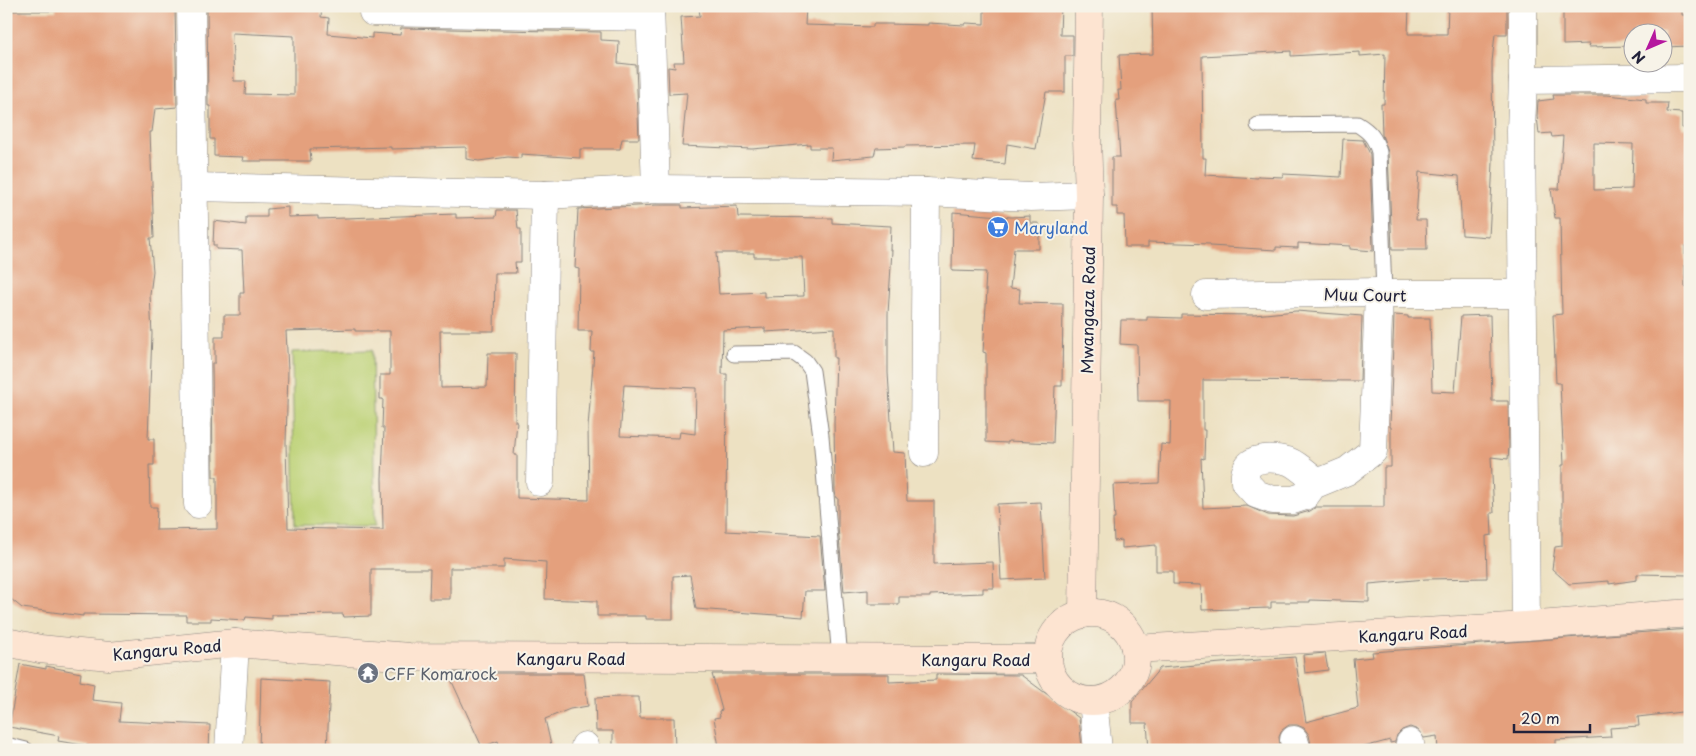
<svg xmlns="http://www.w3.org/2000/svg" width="1696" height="756" font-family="'Playpen Sans',sans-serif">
<rect width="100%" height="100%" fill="#f7f3e8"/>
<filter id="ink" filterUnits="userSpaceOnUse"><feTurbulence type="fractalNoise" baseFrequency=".02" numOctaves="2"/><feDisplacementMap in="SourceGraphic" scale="10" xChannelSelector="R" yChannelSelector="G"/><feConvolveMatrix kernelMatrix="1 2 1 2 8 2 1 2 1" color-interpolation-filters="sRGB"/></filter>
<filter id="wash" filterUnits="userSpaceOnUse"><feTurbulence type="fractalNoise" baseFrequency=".0096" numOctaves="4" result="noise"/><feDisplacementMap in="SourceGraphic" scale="20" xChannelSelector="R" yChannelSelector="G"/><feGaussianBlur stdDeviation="1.12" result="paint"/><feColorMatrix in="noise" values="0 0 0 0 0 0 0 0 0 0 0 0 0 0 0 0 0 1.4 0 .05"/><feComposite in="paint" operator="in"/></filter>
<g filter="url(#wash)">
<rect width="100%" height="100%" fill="#ede1c2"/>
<!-- green -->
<path fill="#bcd175" stroke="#6f7a58" d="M372,350L375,526L295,525L292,352Z"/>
<g id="blocks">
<!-- building -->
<g fill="#e4a07d" fill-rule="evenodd">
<path d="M56,6H171V8H175L177,107L155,109L152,132H150L154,238H150L153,271L150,295L152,334L148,439H154V465H149L150,507H157L156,530L217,529V477H213L212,363H215V337H224V315H240V293H244L242,250L216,249V245H213L214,221L246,225V217H267V209L288,207V217L318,216V219L456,214V218L496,217L497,210H516L518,229H521V262H515L516,273H495L494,331H440L441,388L487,387L488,353H516L515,422H517L514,455H517V498L589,500L588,427L594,352H591L592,331H578L579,269L575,268L578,209L656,205H682V208L737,206L738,217L832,218V223L891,226L890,250H892L888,314V373L893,452L905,453L907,501H934V564L993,562L994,588H983V593L930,595V597H899V604H868V590L844,592L838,527V498H836L835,491L834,421L836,358H834V328L765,332V328L723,330L722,374H727L726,531L820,536L825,591H805L803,617L696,609L690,575L673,576V619H646V616H597V601L545,599L546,562L504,559V568H450V599H429L430,569H371V616L344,617L343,614L272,615V619L246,617L245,620L211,618V621H186V615L83,614V616L22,608L6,595V11H56ZM716,253H754V257H802L804,296L764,297V292L719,294ZM355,329V331H390V375H380V399H383L382,428H384L382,478L383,530L288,528L286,443L288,370L286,331ZM624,385L696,388L695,434L680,432L679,438L620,436Z"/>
<path d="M237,6H322L321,17L329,18L328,34L372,38V33L400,35L401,28L601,32V40L619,41L618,63L636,65L639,139H622L620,149H580V158L521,154V158L508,157L479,161L466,159V147L391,149V147L310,149L311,161H242L243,157L214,156V139H210V106H208L207,8ZM232,33L294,36V95L245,94L246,81H234Z"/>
<path d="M740,6V10L781,13V6H806L805,25L873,27V24H889L928,25V23L965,25L966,23L984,24V6H1061L1060,35H1073V56H1065V92H1046L1036,149L1007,144L1005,164L973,161L975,145L905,146V147L876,148L874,156L831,160L832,148H810V144L752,149L682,146L687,93L669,94L668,67L675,68L674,62H684L681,17L700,16L699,8Z"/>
<path d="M1152,6H1203V8L1232,6H1409L1408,34H1447L1448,6H1507V34H1495L1492,62L1493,163L1489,237L1462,235L1459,176L1419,172L1416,220H1426L1427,250H1392L1388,152L1382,135L1381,104H1384L1385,54L1360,56V52L1291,56V51L1202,56L1203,158H1206L1205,175L1258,178V176L1283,177V174L1341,177L1343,139L1363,140L1370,154L1373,251L1350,249V246L1298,243V248L1276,247V250L1210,246V244L1148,242V247H1125L1124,215H1117V207H1112V157H1120L1116,100H1119L1118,90H1121L1119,55L1153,54Z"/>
<path d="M1573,6H1682V15H1690V46L1664,47V32H1634V46L1588,47L1589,44L1563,45V10H1573Z"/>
<path d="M1553,95H1607L1646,99V103H1668L1667,112L1682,113V128H1689L1690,246H1685V287H1690V575L1637,574V580L1609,584V581L1569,584L1552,569L1555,547L1562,546V465H1564L1560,383H1556L1553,315L1562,314L1560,218H1555L1551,189H1559L1563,136L1552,137L1551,133L1539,134L1537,116L1538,101L1554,99ZM1594,143L1633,144L1632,189L1594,190Z"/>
<path d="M953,212L1011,217L1030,216V223H1039V249H1014L1010,288L1020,289L1019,303L1063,304L1062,386H1055L1053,443L1008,441V443L986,442V353L983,352L987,290H985L986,272L952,271Z"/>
<path d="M1296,311L1362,316L1360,381L1203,380V430H1205L1204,459L1201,458L1203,508L1247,506L1268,515L1293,516L1310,511L1316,507H1384V467H1391V427H1390L1394,315L1408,316V318H1430L1432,391L1455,392L1461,316L1490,315L1492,401H1508L1509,446L1508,459L1491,457L1494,513H1491L1492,535L1486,536L1487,578L1426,579L1369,584V602L1310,600V602H1271V608L1202,610L1201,585L1173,584V571H1156V545L1122,548V540L1114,541L1113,519H1115L1113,485L1159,483L1161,444L1170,445L1171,401H1138L1137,345L1120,344L1121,320H1147V317L1181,318V314L1254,315Z"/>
<path d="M1041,502L1045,578L1001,580L997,504Z"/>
<path d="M1690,629V711L1638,717L1639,726L1610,728L1611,737L1556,740V749L1438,750L1437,736L1424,738L1418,730L1410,727L1402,730L1397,735L1395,742L1390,743V740L1353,750H1312L1309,735L1304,728L1297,725H1289L1282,730L1279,737L1281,750H1149L1147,723H1132V702L1160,668L1295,657L1306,722L1358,708L1353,659L1373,657L1372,652Z"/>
<path d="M1325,653L1328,670L1305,673L1303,655Z"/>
<path d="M20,664L46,669V666L81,673L80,681L94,684L92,700L121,703L119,721L210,725L209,750H89V746L58,741L59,736L9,727Z"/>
<path d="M448,673H584L588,706L570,709L545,719L551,745L538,750H501L498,741L482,747Z"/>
<path d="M712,674H889V682L936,680V674L1021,675L1079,718L1082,748L1064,750H724V746L719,747L714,718L720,717L719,711L722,710Z"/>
<path d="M261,678L330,682L327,750H259Z"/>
<path d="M619,697H639L640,718H674L675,750H613V731H596L595,698Z"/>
</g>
</g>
</g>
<g filter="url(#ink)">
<use href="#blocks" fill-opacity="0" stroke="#88827e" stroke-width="1"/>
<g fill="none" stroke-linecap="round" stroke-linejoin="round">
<!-- lane casing -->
<g stroke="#88827e" stroke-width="17">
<g id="lane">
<path d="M1258,125L1357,124C1370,132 1375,138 1379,152L1384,294"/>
<path d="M734,354L794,353L805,361L812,371L821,436L840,659"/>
<path d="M6,745L26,750"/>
</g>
</g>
<!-- street casing -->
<g stroke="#88827e" stroke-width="29">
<g id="street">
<path d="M191,6L198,504"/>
<path d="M650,6L656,189"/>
<path d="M1523,6V80L1521,130L1526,626"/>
<path d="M373,12L650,17"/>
<path d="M1523,80L1690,78"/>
<path d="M194,187L545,195L656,189L926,192L1031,197L1089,195"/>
<path d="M1206,295L1379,292L1384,294H1523"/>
<path d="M924,453L926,192"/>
<path d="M540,482L545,195"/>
<path d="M1313,485L1311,477C1304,471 1296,464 1288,461C1276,458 1251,455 1246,471C1244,474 1245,479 1245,482L1256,494L1273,500H1293L1305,496L1313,485L1347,471L1373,451L1379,292"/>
<path d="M1093,701L1098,750"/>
<path d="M1294,740L1297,750"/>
<path d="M585,746L586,750"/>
<path d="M229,750L235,643"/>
<path d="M1410,750V743"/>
</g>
</g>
<!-- secondary casing -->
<g stroke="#88827e" stroke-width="29">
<g id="secondary">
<circle cx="1092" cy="657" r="44"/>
<path d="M1083,614L1089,195L1087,139L1089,6"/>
<path d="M6,642L40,649L109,656L235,643L409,657L1048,659"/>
<path d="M1135,649L1526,626L1690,613"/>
</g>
</g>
<!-- lane -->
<use href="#lane" stroke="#fff" stroke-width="15"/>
<!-- street -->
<use href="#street" stroke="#fff" stroke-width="28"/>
<!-- secondary -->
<use href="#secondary" stroke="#fde4d1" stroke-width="28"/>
</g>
</g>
<!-- icons -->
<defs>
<g id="supermarket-disc" transform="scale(1.125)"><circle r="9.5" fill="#3f7fe0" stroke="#f7f3e8"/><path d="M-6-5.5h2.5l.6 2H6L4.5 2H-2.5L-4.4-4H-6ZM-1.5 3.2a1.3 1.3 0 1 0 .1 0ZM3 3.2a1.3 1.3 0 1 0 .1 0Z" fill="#fff"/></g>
<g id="temple-disc" transform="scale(1.125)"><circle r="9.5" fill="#6b7280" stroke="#f7f3e8"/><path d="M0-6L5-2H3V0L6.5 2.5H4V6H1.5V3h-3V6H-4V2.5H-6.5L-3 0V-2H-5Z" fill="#fff"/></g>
</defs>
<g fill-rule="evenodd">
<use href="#supermarket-disc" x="998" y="227"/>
<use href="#temple-disc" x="368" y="673"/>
</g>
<g text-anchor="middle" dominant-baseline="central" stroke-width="4" stroke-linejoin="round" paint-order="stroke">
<!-- shop labels -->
<g font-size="16" fill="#366cbe" stroke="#f7f3e8" text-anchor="start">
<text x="1014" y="227">Maryland</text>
</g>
<!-- street labels -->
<g font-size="16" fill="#22223b" stroke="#f7f3e8">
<text transform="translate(1365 294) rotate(1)">Muu Court</text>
<text transform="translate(1087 310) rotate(-89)">Mwangaza Road</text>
<text transform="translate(1413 633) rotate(-3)">Kangaru Road</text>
<text transform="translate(167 649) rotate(-5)">Kangaru Road</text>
<text x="571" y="658">Kangaru Road</text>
<text x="976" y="659">Kangaru Road</text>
</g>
<!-- worship labels -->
<g font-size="16" fill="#5b616d" stroke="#f7f3e8" text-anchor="start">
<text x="384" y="673">CFF Komarock</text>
</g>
</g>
<!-- margin -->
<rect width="1696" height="756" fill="none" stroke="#f7f3e8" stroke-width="25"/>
<!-- north arrow -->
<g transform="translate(1648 48) rotate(225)"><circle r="24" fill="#f7f3e8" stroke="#a29fa3"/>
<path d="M0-4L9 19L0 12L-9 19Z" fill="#b5179e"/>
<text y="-8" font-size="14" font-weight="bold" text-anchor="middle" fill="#22223b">N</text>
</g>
<!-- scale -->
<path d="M1514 724v8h76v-8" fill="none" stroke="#22223b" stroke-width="2.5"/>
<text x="1521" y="724" font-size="15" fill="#22223b" stroke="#f7f3e8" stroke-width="4" paint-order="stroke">20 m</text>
</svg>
